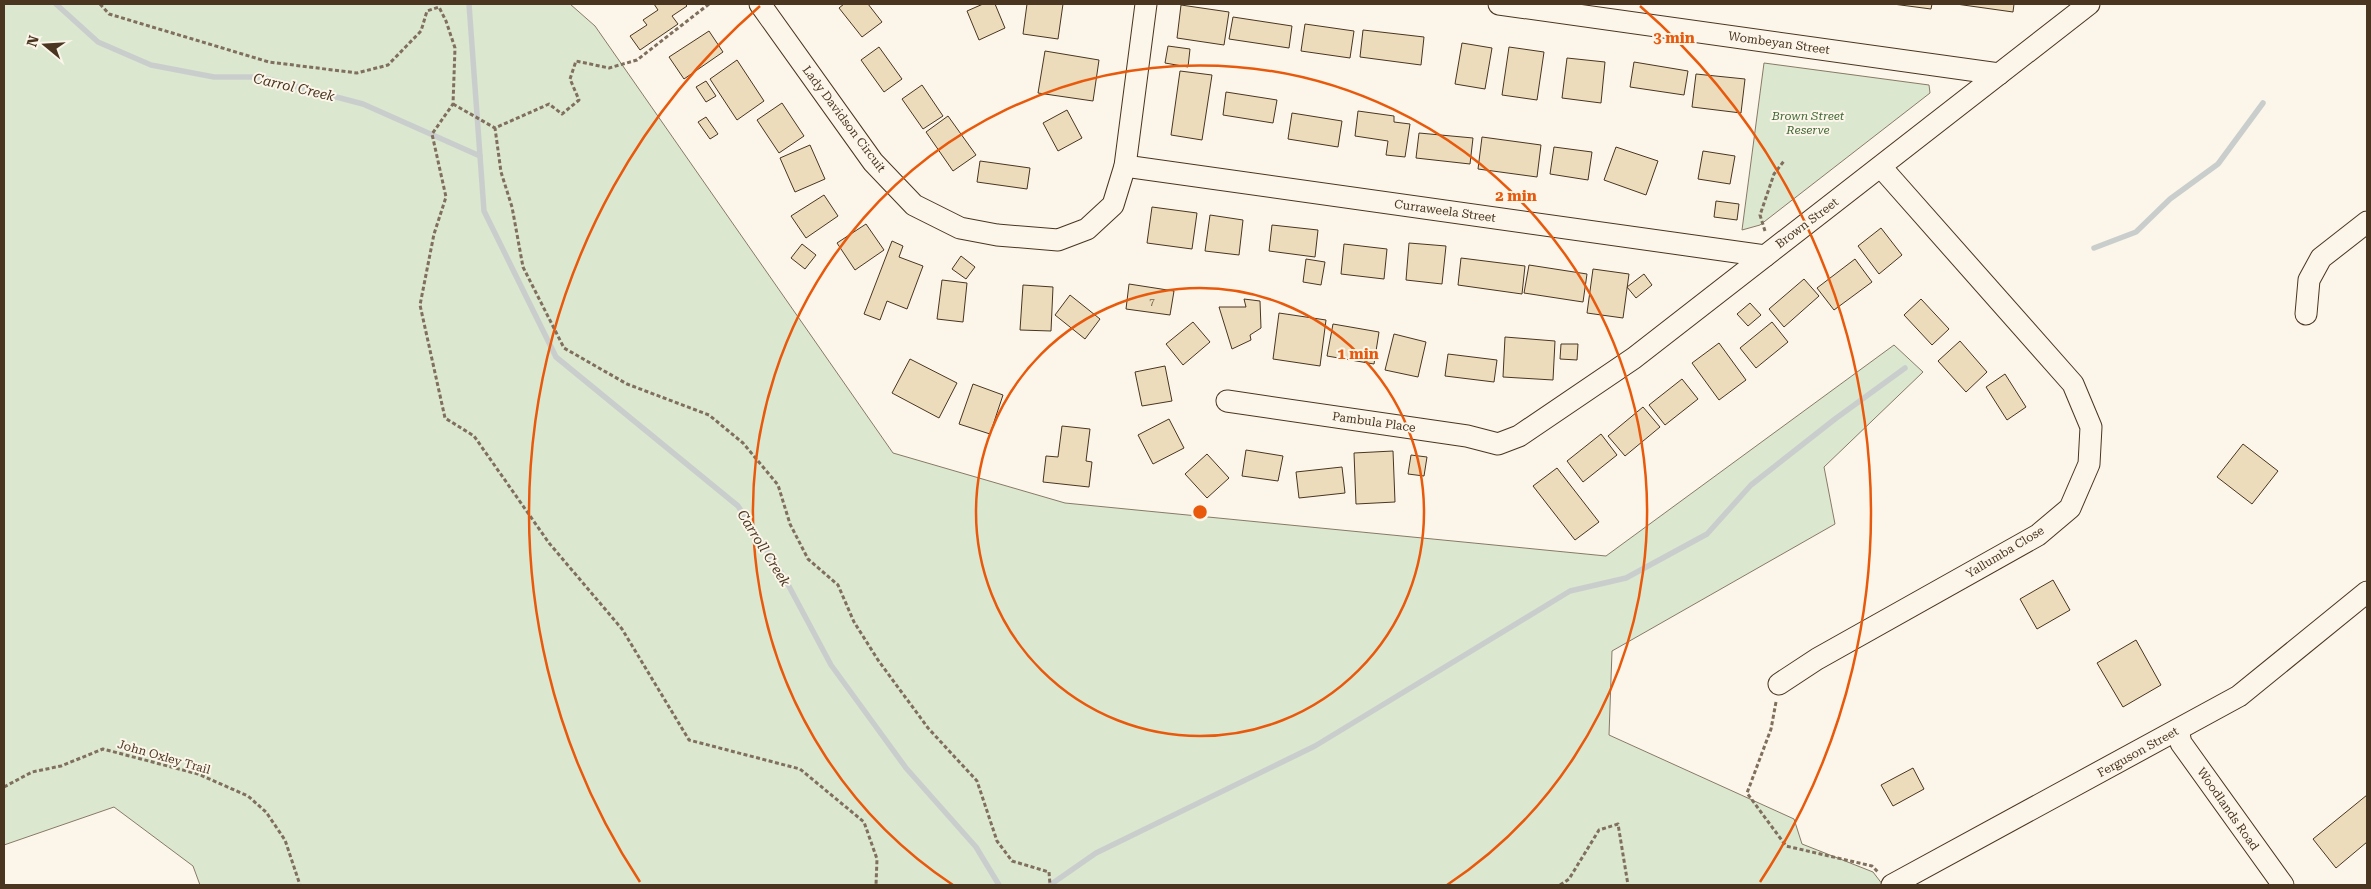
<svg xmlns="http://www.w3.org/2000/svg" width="2371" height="889" viewBox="0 0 2371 889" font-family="'Roboto Serif',serif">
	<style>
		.green { fill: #dce7d0; stroke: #887966 }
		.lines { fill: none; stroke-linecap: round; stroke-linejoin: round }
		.stream { stroke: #c9cecd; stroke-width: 5.5 }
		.building { fill: #ecdcbc; stroke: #4a3520 }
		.minor-casing { stroke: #4a3520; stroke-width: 23 }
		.path { stroke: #7f6f5c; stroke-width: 3; stroke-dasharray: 4 2.5; stroke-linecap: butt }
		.minor { stroke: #fbf6e9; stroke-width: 21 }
		.ring { fill: none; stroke: #e8590c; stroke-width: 2.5 }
		.labels { text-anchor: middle; stroke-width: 4; stroke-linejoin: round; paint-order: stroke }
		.number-label { font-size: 10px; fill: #725f47 }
		.street-label { font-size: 12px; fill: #4a3520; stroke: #fbf6e9 }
		.park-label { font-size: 12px; font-style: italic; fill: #436837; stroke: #fbf6e9 }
		.water-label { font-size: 14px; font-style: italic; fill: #4a3520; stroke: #fbf6e9 }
		.centre { fill: #e8590c; stroke: #fbf6e9; stroke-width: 2.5 }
		.ring-label { font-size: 15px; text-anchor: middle; font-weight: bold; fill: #e8590c; stroke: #fbf6e9; stroke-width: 4; stroke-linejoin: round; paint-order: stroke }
	</style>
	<rect width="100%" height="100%" fill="#fbf6e9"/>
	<g class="green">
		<polygon points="4,4 570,4 595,26 893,453 1065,503 1606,556 1894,345 1923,372 1824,467 1835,524 1612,651 1609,735 1794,819 1802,844 1873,872 1883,885 200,885 193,866 114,807 4,845"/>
		<polygon points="1764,63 1929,85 1930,93 1760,225 1742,230"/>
	</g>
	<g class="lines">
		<g class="stream">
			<polyline points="56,4 98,42 151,65 214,77 260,77 363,104 480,156"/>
			<polyline points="469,4 484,211 556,357 738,506 784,577 831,665 906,768 976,847 999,885"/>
			<polyline points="2094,248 2136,232 2170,199 2218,164 2263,103"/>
			<polyline points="1050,885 1096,853 1315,746 1570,591 1626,578 1707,534 1751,485 1835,419 1905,368"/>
		</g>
	</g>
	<g class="building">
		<polygon points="654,4 685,4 687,6 672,16 678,24 640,50 630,36 647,25 643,20 658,10"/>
		<polygon points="844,4 868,4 882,22 862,37 839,8"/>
		<polygon points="983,4 995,4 1005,28 979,40 967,11"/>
		<polygon points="1027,4 1063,4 1058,39 1023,34"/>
		<polygon points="1893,4 1932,4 1931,9"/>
		<polygon points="1956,4 2014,4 2013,12"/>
		<polygon points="1181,5 1229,12 1224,45 1177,38"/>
		<polygon points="1233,17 1292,26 1289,48 1229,39"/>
		<polygon points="1305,24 1354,31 1350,58 1301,51"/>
		<polygon points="1363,30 1424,37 1421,65 1360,57"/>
		<polygon points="709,31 723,52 684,79 669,57"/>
		<polygon points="1462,43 1492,48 1485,89 1455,84"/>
		<polygon points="1168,46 1190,49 1188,67 1165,63"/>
		<polygon points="879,47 902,79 884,92 861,60"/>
		<polygon points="1509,47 1544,52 1537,100 1502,95"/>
		<polygon points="1045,51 1099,60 1093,101 1038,93"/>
		<polygon points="1567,58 1605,62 1601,103 1562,98"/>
		<polygon points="737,60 764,101 737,120 710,79"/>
		<polygon points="1634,62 1688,71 1684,95 1630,87"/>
		<polygon points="1180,71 1212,75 1202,140 1171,135"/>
		<polygon points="1696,74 1745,79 1741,113 1692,107"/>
		<polygon points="706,81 716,96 706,102 696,87"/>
		<polygon points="922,85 943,116 923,129 902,99"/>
		<polygon points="1226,92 1277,100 1273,123 1223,115"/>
		<polygon points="782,103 804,136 779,153 757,120"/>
		<polygon points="1067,110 1082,138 1058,151 1043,123"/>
		<polygon points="1358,111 1394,116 1394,122 1410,124 1405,157 1386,155 1388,141 1355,136"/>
		<polygon points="1292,113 1342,121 1338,147 1288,139"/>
		<polygon points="948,116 976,155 953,171 926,132"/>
		<polygon points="706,117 718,134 710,139 698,122"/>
		<polygon points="1419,133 1473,138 1470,164 1416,158"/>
		<polygon points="1482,137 1541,145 1537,177 1478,169"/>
		<polygon points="810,145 825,179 795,192 780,158"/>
		<polygon points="1554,147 1592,152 1588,180 1550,174"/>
		<polygon points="1616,147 1658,161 1646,195 1604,180"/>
		<polygon points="1703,151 1735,156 1730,184 1698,179"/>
		<polygon points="980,161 1030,168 1027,189 977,182"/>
		<polygon points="824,195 838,216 806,238 791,216"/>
		<polygon points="1716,201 1739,204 1737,220 1714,217"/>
		<polygon points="1152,207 1197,213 1192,249 1147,243"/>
		<polygon points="1210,215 1243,220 1239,255 1205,251"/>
		<polygon points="866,224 884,250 855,270 837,243"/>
		<polygon points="1272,225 1318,230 1315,257 1269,251"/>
		<polygon points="1881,228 1902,255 1879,274 1858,246"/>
		<polygon points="892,241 903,246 899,257 923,266 907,309 887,301 880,320 864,314"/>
		<polygon points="1409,243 1446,246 1442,284 1406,280"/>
		<polygon points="802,244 816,255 805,269 791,258"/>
		<polygon points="1344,244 1387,249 1384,279 1341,274"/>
		<polygon points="961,256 975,267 966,279 952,269"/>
		<polygon points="1461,258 1525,266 1522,294 1458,285"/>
		<polygon points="1306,259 1325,262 1321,285 1303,282"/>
		<polygon points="1855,259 1872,282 1834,310 1817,288"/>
		<polygon points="1529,265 1587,274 1583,302 1524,293"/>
		<polygon points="1593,269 1629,274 1623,318 1587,313"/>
		<polygon points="1644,274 1652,285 1636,298 1627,287"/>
		<polygon points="1804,279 1819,296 1784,327 1769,309"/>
		<polygon points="942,280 967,283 963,322 937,319"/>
		<polygon points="1129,284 1174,291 1170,315 1126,309"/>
		<polygon points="1023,285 1053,287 1051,331 1020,330"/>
		<polygon points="1070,295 1100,319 1085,339 1055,315"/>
		<polygon points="1244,299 1260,301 1261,328 1250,335 1251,340 1232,349 1219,307 1246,307"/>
		<polygon points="1921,299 1949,329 1932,345 1904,315"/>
		<polygon points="1750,303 1761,315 1748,326 1737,314"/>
		<polygon points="1279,313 1326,320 1320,366 1273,359"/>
		<polygon points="1193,322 1210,342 1183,365 1166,344"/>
		<polygon points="1772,322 1788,342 1756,368 1740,348"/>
		<polygon points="1333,324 1379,332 1374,364 1327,356"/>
		<polygon points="1394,334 1426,342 1418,377 1385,370"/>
		<polygon points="1505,337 1555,341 1553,380 1503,377"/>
		<polygon points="1960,341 1987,372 1966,392 1938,361"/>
		<polygon points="1719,343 1746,380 1719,400 1692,363"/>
		<polygon points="1561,344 1578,344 1577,360 1560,359"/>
		<polygon points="1448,354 1497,360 1494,382 1445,376"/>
		<polygon points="910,359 957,383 939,418 892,393"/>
		<polygon points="1165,366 1172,401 1142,406 1135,372"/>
		<polygon points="2005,374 2026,407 2007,420 1986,387"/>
		<polygon points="1682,379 1698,399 1665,425 1649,405"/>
		<polygon points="973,384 1003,395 990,434 959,424"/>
		<polygon points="1643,407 1660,427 1625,456 1608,436"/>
		<polygon points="1169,419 1184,448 1153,464 1138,435"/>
		<polygon points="1062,426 1090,429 1086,461 1092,462 1089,487 1043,482 1046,456 1058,457"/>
		<polygon points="1601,434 1617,455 1583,482 1567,461"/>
		<polygon points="2243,444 2278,471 2252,504 2217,477"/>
		<polygon points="1246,450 1283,456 1278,481 1242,476"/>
		<polygon points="1393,451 1395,502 1356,504 1354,453"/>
		<polygon points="1207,454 1229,478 1207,498 1185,474"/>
		<polygon points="1411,455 1427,457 1424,476 1408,474"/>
		<polygon points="1342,467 1345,493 1299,498 1296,472"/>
		<polygon points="1557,468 1599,522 1575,540 1533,486"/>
		<polygon points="2053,580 2070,610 2037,629 2020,599"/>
		<polygon points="2136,640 2161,685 2123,707 2097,663"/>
		<polygon points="1913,768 1924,789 1893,806 1881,785"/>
		<polygon points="2367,795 2367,842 2336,868 2313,839"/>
	</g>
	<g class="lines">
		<g class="minor-casing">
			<g id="minor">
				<polyline points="760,4 873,162 914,205 960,228 997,235 1058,240 1087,229 1113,205 1125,166 1146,4"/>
				<polyline points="1499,4 1999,74"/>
				<polyline points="1125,166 1765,256"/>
				<polyline points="2306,314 2309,280 2321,258 2367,222"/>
				<polyline points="1227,401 1467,436 1498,444 1519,436 1634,358 2089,4"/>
				<polyline points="1779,684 1817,659 2038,535 2070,508 2089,464 2091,427 2073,384 1881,167"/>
				<polyline points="2178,730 2181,743 2283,885"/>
				<polyline points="1892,885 2239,696 2367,592"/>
			</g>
		</g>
		<g class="path">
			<polyline points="100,4 109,14 269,62 357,73 388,65 421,31 427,11 439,7 446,21 455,48 453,104 432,134 446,197 434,234 420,305 445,418 474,436 549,543 622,629 689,740 800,769 864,822 877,859 876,885"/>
			<polyline points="709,4 637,60 609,68 576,61 570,79 579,100 562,114 549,104 495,128 501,172 512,207 523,267 564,348 627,384 709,415 743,443 778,485 790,524 808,559 838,585 854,622 878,660 928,728 977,781 997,841 1012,861 1049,872 1050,885"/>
			<polyline points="453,104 495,128"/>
			<polyline points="1765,231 1760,215 1774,174 1784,161"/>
			<polyline points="1776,702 1771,729 1747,793 1786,846 1872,866 1878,872"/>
			<polyline points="4,787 32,772 61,766 103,749 198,774 248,796 266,812 285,840 300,885"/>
			<polyline points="1560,885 1569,879 1599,830 1618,824 1628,885"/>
		</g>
		<use href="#minor" class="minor"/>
	</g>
	<g class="ring">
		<circle cx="1200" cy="512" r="224"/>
		<path d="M953 885A447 447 0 1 1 1447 885"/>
		<path d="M640 882A671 671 0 0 1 760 6M1640 6A671 671 0 0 1 1760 882"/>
	</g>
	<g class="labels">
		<g class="number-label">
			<text x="1152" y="305">7</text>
		</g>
		<g class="street-label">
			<text transform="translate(1779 43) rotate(8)" y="4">Wombeyan Street</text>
			<text transform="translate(844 119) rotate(53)" y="4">Lady Davidson Circuit</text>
			<text transform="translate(1445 211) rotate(8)" y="4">Curraweela Street</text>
			<text transform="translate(1807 223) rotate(-37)" y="4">Brown Street</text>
			<text transform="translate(1374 422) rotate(8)" y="4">Pambula Place</text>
			<text transform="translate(2005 552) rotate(-31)" y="4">Yallumba Close</text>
			<text transform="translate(2138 752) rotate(-29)" y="4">Ferguson Street</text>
			<text transform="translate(164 757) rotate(16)" y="4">John Oxley Trail</text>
			<text transform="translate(2228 809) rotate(55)" y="4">Woodlands Road</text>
		</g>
		<g class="park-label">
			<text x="1808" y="120">Brown Street<tspan x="1808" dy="14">Reserve</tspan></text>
		</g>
		<g class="water-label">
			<text transform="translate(294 87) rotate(13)" y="5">Carrol Creek</text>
			<text transform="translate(764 548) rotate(58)" y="5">Carroll Creek</text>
		</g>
	</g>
	<circle cx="1200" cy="512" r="8" class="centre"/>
	<g class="ring-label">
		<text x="1674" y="43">3 min</text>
		<text x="1516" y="201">2 min</text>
		<text x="1358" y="359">1 min</text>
	</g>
	<rect width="2371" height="889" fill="none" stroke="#4a3520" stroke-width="10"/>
	<g transform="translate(45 45) rotate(288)" stroke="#fbf6e9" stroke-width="4" paint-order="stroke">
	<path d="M0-4L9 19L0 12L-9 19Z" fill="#4a3520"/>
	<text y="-8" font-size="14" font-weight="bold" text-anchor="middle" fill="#4a3520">N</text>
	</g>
</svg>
